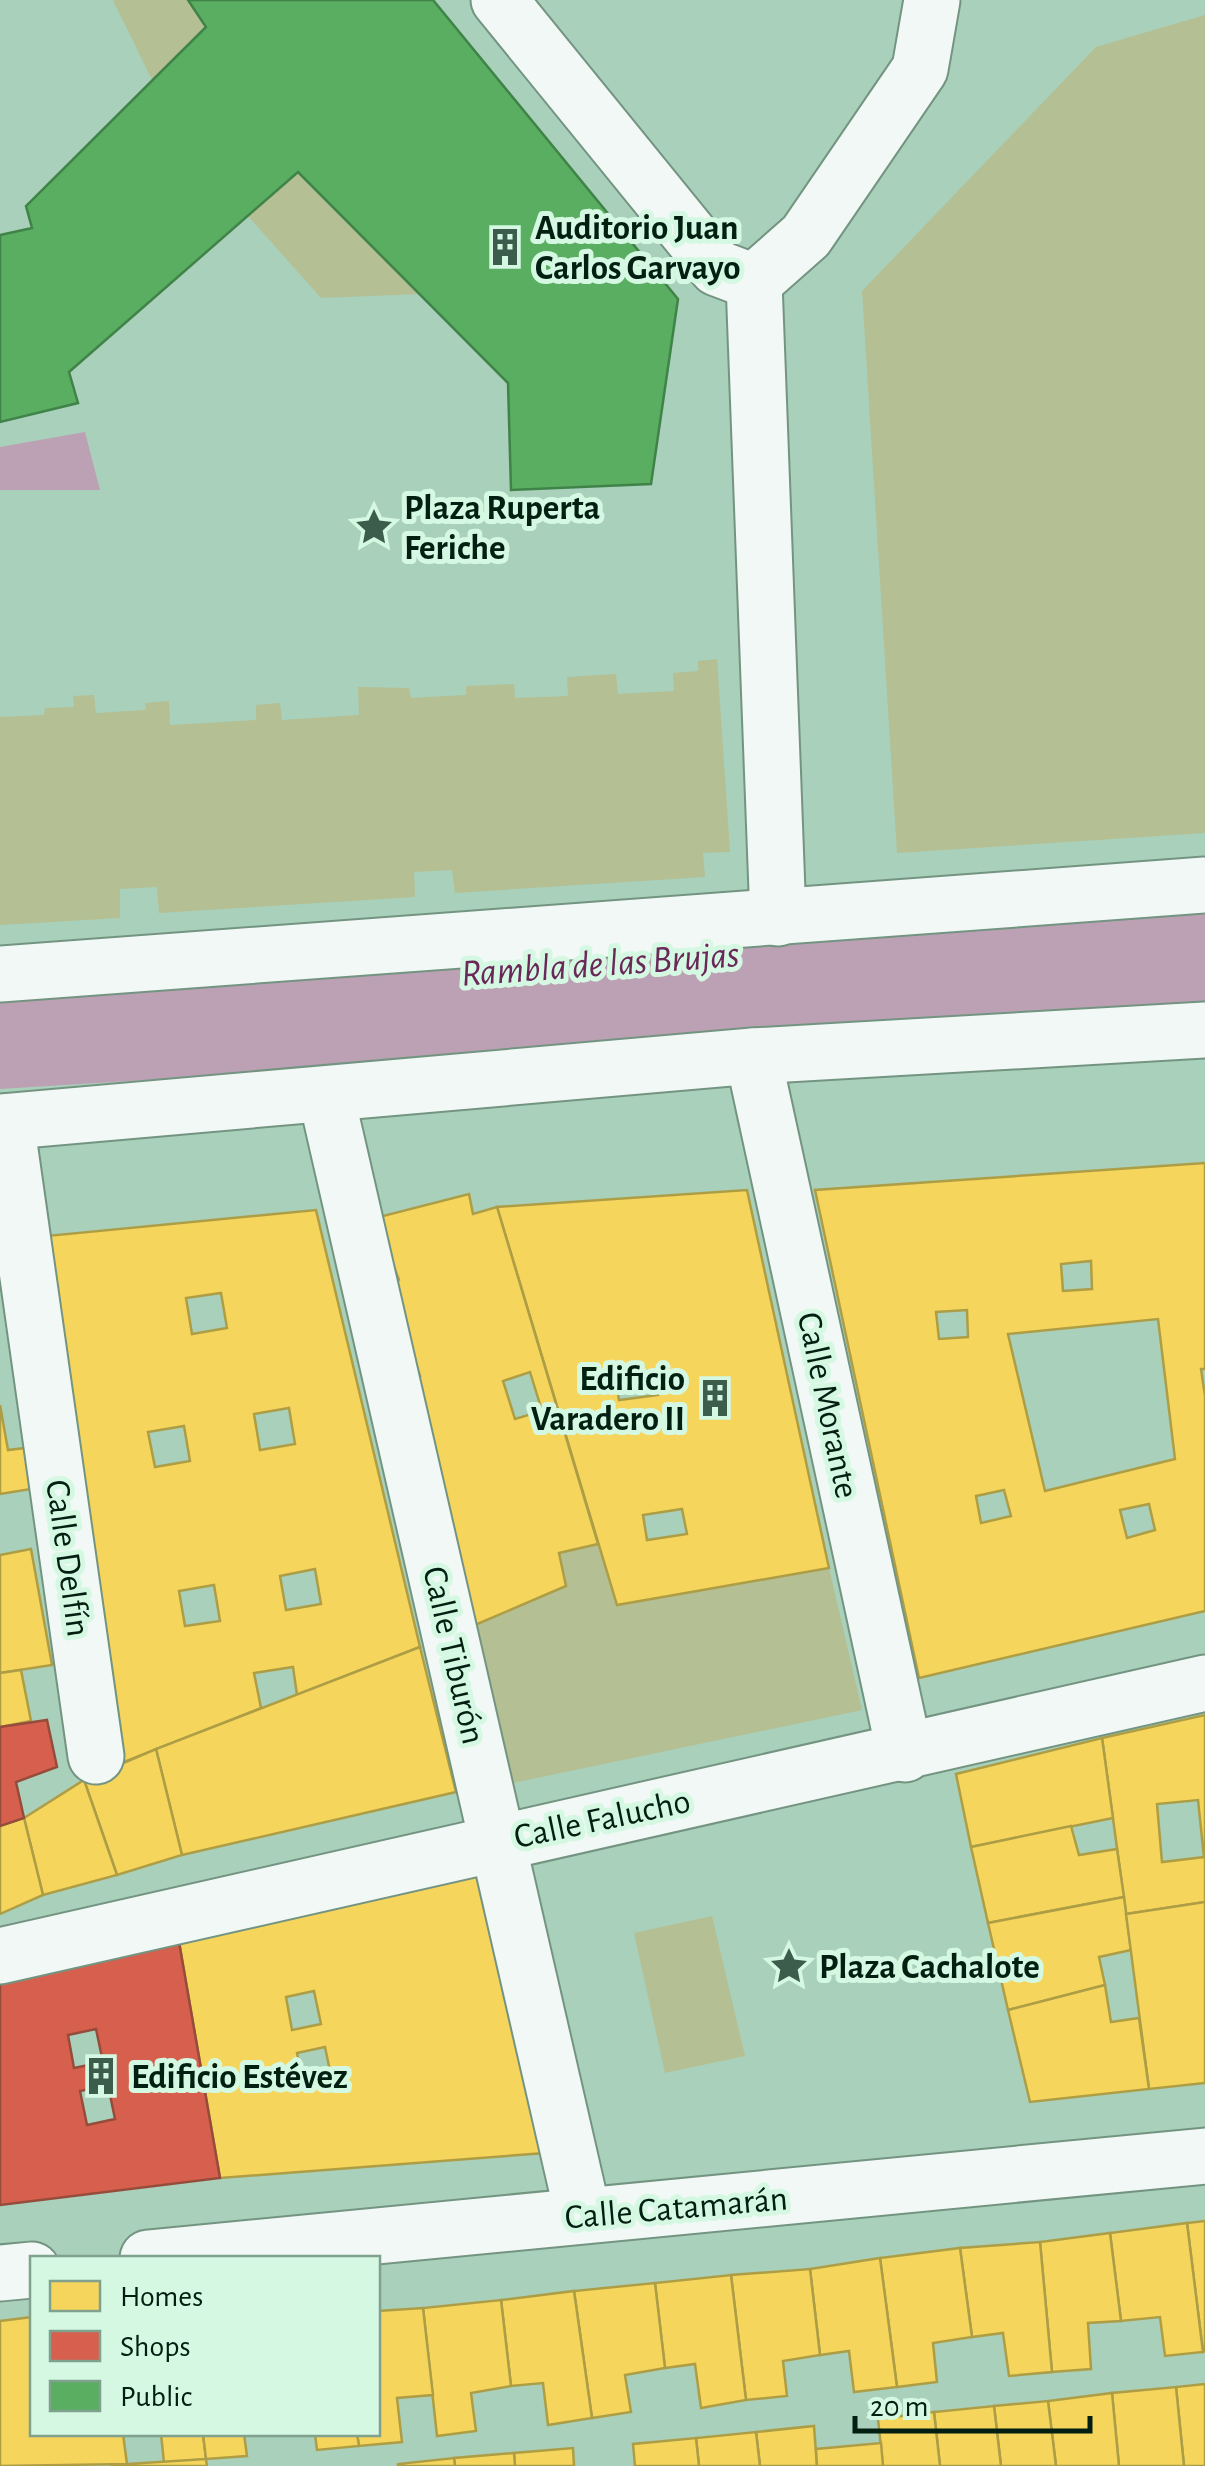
<svg xmlns="http://www.w3.org/2000/svg" width="1205" height="2466" viewBox="0 0 1205 2466" font-family="'Alegreya Sans',sans-serif">
	<style>
		.green { fill: #b4bf93 }
		.water { fill: #bca1b5 }
		.homes { fill: #f6d55c; stroke: #ad9e46; stroke-width: 2.5; fill-rule: evenodd }
		.shops { fill: #d6604d; stroke: #964c3b; stroke-width: 2.5; fill-rule: evenodd }
		.public { fill: #5aae61; stroke: #408349; stroke-width: 2.5 }
		.lines { fill: none; stroke-linecap: round; stroke-linejoin: round }
		.minor-casing { stroke: #749482; stroke-width: 59 }
		.minor { stroke: #f2f8f5; stroke-width: 55 }
		.labels { text-anchor: middle; stroke-width: 10; stroke-linejoin: round; paint-order: stroke }
		.poi-label { font-size: 35px; font-weight: bold; fill: #021f11; stroke: #d5f8e3; text-anchor: start }
		.street-label { font-size: 35px; fill: #021f11; stroke: #d5f8e3 }
		.water-label { font-size: 38px; font-style: italic; fill: #6a2859; stroke: #d5f8e3 }
	</style>
	<rect width="100%" height="100%" fill="#a9d0ba"/>
	<g class="green">
		<polygon points="113,0 188,0 206,27 152,80"/>
		<polygon points="1205,15 1205,833 897,853 862,291 1096,47"/>
		<polygon points="298,172 421,294 321,298 248,216"/>
		<polygon points="717,659 730,852 703,853 705,877 455,893 452,870 414,872 415,897 159,913 157,887 120,889 120,918 0,925 0,717 44,715 45,708 74,707 73,696 94,695 96,713 146,710 145,703 169,701 170,725 256,720 256,705 280,703 282,720 359,715 358,687 409,688 411,698 466,695 466,686 514,684 515,698 568,696 567,677 616,674 618,694 674,691 673,673 698,671 698,661"/>
		<polygon points="598,1544 617,1605 829,1568 862,1710 508,1784 475,1625 566,1586 559,1553"/>
		<polygon points="712,1916 745,2056 665,2073 634,1933"/>
	</g>
	<g class="water">
		<polygon points="85,432 100,490 0,490 0,447"/>
		<polygon points="1205,911 1205,1005 524,1057 0,1089 0,997"/>
	</g>
	<g class="homes">
		<path d="M1205,1163V1369H1201L1205,1396V1611L919,1678L815,1190ZM1091,1261L1092,1289L1063,1291L1061,1264ZM967,1310L968,1337L939,1339L936,1312ZM1158,1319L1175,1459L1045,1491L1008,1334ZM1004,1490L1011,1516L981,1523L976,1496ZM1149,1504L1155,1530L1127,1538L1120,1510Z"/>
		<path d="M747,1190L829,1568L617,1605L497,1207ZM654,1370L658,1395L619,1400L615,1375ZM682,1509L687,1534L647,1540L643,1515Z"/>
		<path d="M469,1194L473,1214L497,1207L598,1544L559,1553L566,1586L475,1625L408,1380L420,1376L389,1289L399,1280L375,1218ZM530,1372L542,1411L515,1419L503,1381Z"/>
		<path d="M316,1210L420,1647L297,1695L293,1667L254,1673L261,1708L119,1764L36,1237ZM221,1293L227,1328L192,1334L186,1298ZM289,1408L295,1444L260,1450L254,1414ZM184,1426L190,1461L155,1467L148,1432ZM315,1569L321,1604L286,1610L280,1576ZM214,1585L220,1621L185,1626L179,1591Z"/>
		<polygon points="0,1405 8,1450 25,1448 31,1489 0,1494"/>
		<polygon points="31,1549 52,1665 0,1673 0,1555"/>
		<polygon points="420,1647 456,1792 182,1855 156,1749"/>
		<polygon points="21,1670 31,1721 0,1727 0,1673"/>
		<path d="M1205,1715V1902L1126,1914L1102,1738ZM1198,1800L1204,1857L1162,1862L1157,1804Z"/>
		<polygon points="1102,1738 1113,1818 971,1847 956,1774"/>
		<polygon points="156,1749 182,1855 117,1875 84,1780"/>
		<polygon points="84,1780 117,1875 43,1895 24,1818"/>
		<polygon points="24,1818 43,1895 0,1914 0,1826"/>
		<polygon points="1071,1826 1079,1855 1117,1849 1124,1897 988,1923 971,1847"/>
		<path d="M481,1862L545,2153L220,2178L178,1936ZM314,1991L321,2024L292,2030L286,1997ZM325,2047L332,2081L304,2087L297,2053Z"/>
		<polygon points="1124,1897 1131,1950 1099,1957 1105,1985 1008,2010 988,1923"/>
		<polygon points="1205,1902 1205,2083 1149,2089 1126,1914"/>
		<polygon points="1105,1985 1111,2022 1139,2018 1149,2089 1030,2102 1008,2010"/>
		<polygon points="1205,2221 1205,2351 1203,2352 1187,2223"/>
		<polygon points="1187,2223 1203,2352 1165,2356 1160,2317 1121,2321 1110,2233"/>
		<polygon points="1110,2233 1121,2321 1088,2323 1091,2369 1052,2372 1040,2242"/>
		<polygon points="1040,2242 1052,2372 1009,2376 1003,2333 972,2337 960,2248"/>
		<polygon points="960,2248 972,2337 933,2343 937,2382 897,2387 880,2258"/>
		<polygon points="880,2258 897,2387 854,2392 849,2351 820,2355 810,2269"/>
		<polygon points="810,2269 820,2355 783,2361 787,2396 746,2400 731,2275"/>
		<polygon points="731,2275 746,2400 701,2408 695,2364 665,2368 655,2283"/>
		<polygon points="655,2283 665,2368 625,2375 631,2412 592,2418 574,2291"/>
		<polygon points="574,2291 592,2418 548,2425 543,2383 511,2386 501,2300"/>
		<polygon points="501,2300 511,2386 471,2393 476,2431 437,2436 423,2308"/>
		<polygon points="423,2308 433,2395 397,2398 402,2442 359,2446 357,2434 378,2434 378,2311"/>
		<polygon points="32,2317 32,2434 123,2434 127,2464 0,2466 0,2321"/>
		<polygon points="1205,2384 1205,2466 1184,2466 1176,2387"/>
		<polygon points="1176,2387 1184,2466 1119,2466 1112,2393"/>
		<polygon points="1112,2393 1119,2466 1056,2466 1048,2401"/>
		<polygon points="1048,2401 1056,2466 1001,2466 994,2406"/>
		<polygon points="994,2406 1001,2466 940,2466 934,2412"/>
		<polygon points="934,2412 940,2466 883,2466 878,2419"/>
		<polygon points="814,2426 817,2466 760,2466 756,2432"/>
		<polygon points="756,2432 760,2466 699,2466 696,2438"/>
		<polygon points="161,2434 203,2434 206,2459 164,2463"/>
		<polygon points="203,2434 244,2434 247,2456 206,2459"/>
		<polygon points="315,2434 357,2434 359,2446 317,2450"/>
		<polygon points="696,2438 699,2466 635,2466 633,2444"/>
		<polygon points="881,2443 883,2466 817,2466 816,2449"/>
		<polygon points="573,2448 574,2466 515,2466 514,2453"/>
		<polygon points="514,2453 515,2466 455,2466 454,2458"/>
		<polygon points="454,2458 455,2466 398,2466 398,2464"/>
		<polygon points="206,2459 207,2466 110,2466 127,2464"/>
	</g>
	<g class="shops">
		<polygon points="47,1720 57,1767 16,1782 24,1818 0,1826 0,1727"/>
		<path d="M178,1936L220,2178L0,2205V1983ZM96,2029L103,2062L74,2068L68,2035ZM108,2085L115,2119L87,2125L80,2091Z"/>
	</g>
	<polygon class="public" points="188,0 433,0 678,299 651,484 511,490 508,383 298,172 69,372 78,403 0,422 0,235 32,228 26,206 206,27"/>
	<g class="lines">
		<g class="minor-casing">
			<g id="minor">
				<polyline points="499,0 717,268 754,282"/>
				<polyline points="754,282 778,918"/>
				<polyline points="754,282 806,236 920,69 932,0"/>
				<polyline points="0,974 1205,885"/>
				<polyline points="753,1056 905,1754"/>
				<polyline points="326,1095 583,2215"/>
				<polyline points="0,1122 753,1056 1205,1030"/>
				<polyline points="6,1122 96,1756"/>
				<polyline points="0,1956 1205,1683"/>
				<polyline points="148,2258 1205,2156"/>
				<polyline points="0,2273 32,2270"/>
			</g>
		</g>
		<use href="#minor" class="minor"/>
	</g>
	<defs>
		<g id="building-bare" transform="scale(3)"><path d="M-4-6H4V6H1V3H-1V6H-4ZM-2.5-4.3h1.7v1.8h-1.7ZM.8-4.3h1.7v1.8H.8ZM-2.5-1h1.7V.8h-1.7ZM.8-1h1.7V.8H.8Z" fill="#3c5d4c" stroke="#d5f8e3" stroke-width="2.5" paint-order="stroke"/></g>
		<g id="sight-bare" transform="scale(3)"><path d="M0-6L1.8-2.2L6-1.7L2.9 1.2L3.7 5.4L0 3.3L-3.7 5.4L-2.9 1.2L-6-1.7L-1.8-2.2Z" fill="#3c5d4c" stroke="#d5f8e3" stroke-width="2.5" paint-order="stroke"/></g>
	</defs>
	<g fill-rule="evenodd">
		<use href="#building-bare" x="505" y="247"/>
		<use href="#sight-bare" x="374" y="527"/>
		<use href="#building-bare" x="715" y="1398"/>
		<use href="#sight-bare" x="789" y="1966"/>
		<use href="#building-bare" x="101" y="2076"/>
	</g>
	<g class="labels">
		<g class="poi-label">
			<text x="535" y="239">Auditorio Juan<tspan x="535" dy="40">Carlos Garvayo</tspan></text>
			<text x="404" y="519">Plaza Ruperta<tspan x="404" dy="40">Feriche</tspan></text>
			<text x="685" y="1390" text-anchor="end">Edificio<tspan x="685" dy="40">Varadero II</tspan></text>
			<text x="819" y="1978">Plaza Cachalote</text>
			<text x="131" y="2088">Edificio Estévez</text>
		</g>
		<g class="street-label">
			<text transform="translate(829 1405) rotate(78)" y="12">Calle Morante</text>
			<text transform="translate(69 1558) rotate(82)" y="12">Calle Delfín</text>
			<text transform="translate(455 1655) rotate(77)" y="12">Calle Tiburón</text>
			<text transform="translate(602 1818) rotate(-12)" y="12">Calle Falucho</text>
			<text transform="translate(676 2207) rotate(-5)" y="12">Calle Catamarán</text>
		</g>
		<g class="water-label">
			<text transform="translate(600 963) rotate(-4)" y="13">Rambla de las Brujas</text>
		</g>
	</g>
	<rect x="30" y="2256" width="350" height="180" fill="#d5f8e3" stroke="#81a18f" stroke-width="2.5"/>
	<rect x="50" y="2281" width="50" height="30" fill="#f6d55c" stroke="#81a18f" stroke-width="2.5"/>
	<text x="120" y="2306" font-size="30" fill="#021f11">Homes</text>
	<rect x="50" y="2331" width="50" height="30" fill="#d6604d" stroke="#81a18f" stroke-width="2.5"/>
	<text x="120" y="2356" font-size="30" fill="#021f11">Shops</text>
	<rect x="50" y="2381" width="50" height="30" fill="#5aae61" stroke="#81a18f" stroke-width="2.5"/>
	<text x="120" y="2406" font-size="30" fill="#021f11">Public</text>
	<path d="M855 2416v15h235v-15" fill="none" stroke="#021f11" stroke-width="5"/>
	<text x="870" y="2416" font-size="30" fill="#021f11" stroke="#d5f8e3" stroke-width="8" paint-order="stroke">20 m</text>
</svg>
